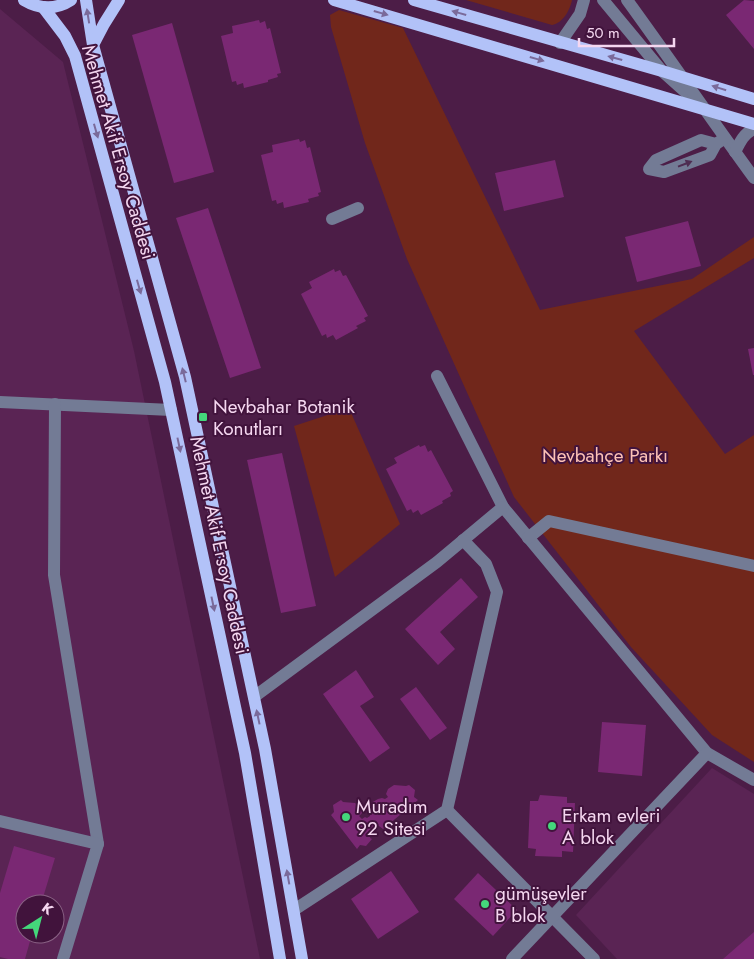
<svg xmlns="http://www.w3.org/2000/svg" width="754" height="959" viewBox="0 0 754 959" font-family="Jost,sans-serif">
	<style>
		.built { fill: #5a2454; fill-rule: evenodd }
		.green { fill: #71271b }
		.building { fill: #7a2873 }
		.lines { fill: none; stroke-linecap: round; stroke-linejoin: round }
		.minor { stroke: #737b95; stroke-width: 12 }
		.major { stroke: #b2c2f8; stroke-width: 12 }
		.oneway { fill: #7a6a9a }
		.oneway2 { fill: #4e2d52 }
		.poi-dot { fill: #44d77b; stroke: #41133c; stroke-width: 2 }
		.labels { text-anchor: middle; stroke-width: 4; stroke-linejoin: round; paint-order: stroke }
		.street-label { font-size: 19px; fill: #f5d7f0; stroke: #41133c }
		.poi-label { font-size: 19px; fill: #f5d7f0; stroke: #41133c; text-anchor: start }
		.park-label { font-size: 19px; fill: #fdc2b6; stroke: #41133c }
	</style>
	<rect width="100%" height="100%" fill="#4c1d47"/>
	<g class="built">
		<path d="M0,9L63,62L134,351L260,959H0ZM25,904H55V934H25Z"/>
		<polygon points="712,768 754,794 754,959 617,959 576,915"/>
	</g>
	<g class="green">
		<path d="M466,0H572C570,10 563,23 552,25Z"/>
		<polygon points="339,10 403,28 540,310 692,279 754,237 754,258 634,331 725,454 754,435 754,762 712,735 631,647 514,497 407,259 365,143 331,27 330,15"/>
		<polygon points="349,408 400,524 335,577 294,426"/>
	</g>
	<g class="building">
		<polygon points="744,0 754,1 754,49 726,15"/>
		<polygon points="259,20 260,23 265,21 267,29 270,28 281,73 277,74 278,77 268,80 268,82 244,88 243,83 237,85 236,81 232,82 221,36 233,33 232,26"/>
		<polygon points="172,23 214,172 174,183 132,35"/>
		<polygon points="299,139 300,142 305,140 307,148 310,147 321,192 318,193 319,196 308,199 309,202 284,208 283,202 277,204 276,200 272,201 261,155 273,152 272,145"/>
		<polygon points="555,160 564,197 504,211 495,173"/>
		<polygon points="208,208 261,368 230,378 176,218"/>
		<polygon points="688,221 701,266 637,282 625,237"/>
		<polygon points="334,269 335,272 340,270 343,276 346,275 368,316 364,318 366,321 356,326 358,328 336,340 333,335 327,338 326,334 322,336 301,294 312,288 309,282"/>
		<polygon points="754,348 754,375 753,375 748,349"/>
		<polygon points="419,445 420,447 425,445 428,452 431,450 453,491 450,493 451,496 442,501 443,503 421,515 418,510 413,513 411,509 407,511 386,469 397,463 394,458"/>
		<polygon points="282,453 316,606 281,613 247,460"/>
		<polygon points="461,578 478,597 440,632 455,649 438,665 405,629"/>
		<polygon points="356,670 374,697 360,706 390,748 370,762 323,694"/>
		<polygon points="416,687 447,728 430,740 400,699"/>
		<polygon points="602,722 646,725 642,776 598,772"/>
		<polygon points="394,785 406,786 409,785 415,790 414,797 418,800 383,829 379,826 373,826 370,838 372,839 366,846 360,845 357,849 331,815 334,812 333,805 341,800 343,802 355,803 362,809 362,813 359,816 362,819 365,817 367,818 370,816 371,803 378,799 382,798 385,799 388,797 386,794 388,789"/>
		<polygon points="540,795 567,797 567,803 575,803 573,852 562,851 562,857 535,856 536,849 528,848 530,801 538,801"/>
		<polygon points="14,846 55,858 41,904 25,904 25,934 32,934 25,959 8,959 0,957 0,893"/>
		<polygon points="391,871 419,912 378,939 351,899"/>
		<polygon points="478,873 517,910 493,936 454,899"/>
		<polygon points="754,932 754,959 723,959"/>
	</g>
	<g class="lines">
		<g class="minor">
			<polyline points="603,0 662,71 690,96"/>
			<path d="M627,0C670,59 711,119 754,178"/>
			<polyline points="560,43 580,14 584,0"/>
			<polyline points="716,144 701,140 656,160 649,169 664,172 710,155 716,144 725,138"/>
			<path d="M735,152C740,142 744,133 754,129"/>
			<polyline points="332,219 358,208"/>
			<polyline points="437,376 503,507 707,753 754,780"/>
			<polyline points="0,402 171,410"/>
			<polyline points="55,404 54,575 98,844"/>
			<polyline points="528,538 549,521 754,566"/>
			<polyline points="254,697 437,562 503,507"/>
			<polyline points="447,810 594,959"/>
			<polyline points="0,821 98,844 63,959"/>
			<polyline points="294,910 447,810 497,592 486,564 463,540"/>
			<polyline points="512,959 707,753"/>
		</g>
		<g class="major">
			<path d="M24,0C39,9 56,10 71,0"/>
			<polyline points="86,0 93,45 185,377 265,749 302,959"/>
			<polyline points="334,0 754,124"/>
			<polyline points="414,0 662,71 754,99"/>
			<polyline points="43,7 65,36 75,56 165,382 245,753 280,959"/>
			<polyline points="93,45 104,24 119,0"/>
		</g>
	</g>
	<defs><path id="oneway-solid" d="M-6-.8H1V-3.2L6.5 0L1 3.2V.8H-6Z" transform="scale(1.25)"/></defs>
	<g class="oneway">
		<use href="#oneway-solid" transform="translate(381 13) rotate(16)"/>
		<use href="#oneway-solid" transform="translate(459 13) rotate(-164)"/>
		<use href="#oneway-solid" transform="translate(88 16) rotate(-99)"/>
		<use href="#oneway-solid" transform="translate(615 58) rotate(-165)"/>
		<use href="#oneway-solid" transform="translate(537 59) rotate(16)"/>
		<use href="#oneway-solid" transform="translate(719 88) rotate(-163)"/>
		<use href="#oneway-solid" transform="translate(96 131) rotate(74)"/>
		<use href="#oneway-solid" transform="translate(139 287) rotate(74)"/>
		<use href="#oneway-solid" transform="translate(184 375) rotate(-104)"/>
		<use href="#oneway-solid" transform="translate(179 445) rotate(78)"/>
		<use href="#oneway-solid" transform="translate(213 604) rotate(78)"/>
		<use href="#oneway-solid" transform="translate(258 717) rotate(-102)"/>
		<use href="#oneway-solid" transform="translate(288 877) rotate(-100)"/>
	</g>
	<use class="oneway2" href="#oneway-solid" transform="translate(685 164) rotate(-21)"/>
	<g class="poi-dot">
		<rect x="198" y="412" width="10" height="10" rx="2.5"/>
		<circle cx="346" cy="817" r="5"/>
		<circle cx="552" cy="826" r="5"/>
		<circle cx="485" cy="904" r="5"/>
	</g>
	<g class="labels">
		<g class="street-label">
			<text transform="translate(119 152) rotate(74)" y="7">Mehmet Akif Ersoy Caddesi</text>
			<text transform="translate(220 545) rotate(78)" y="7">Mehmet Akif Ersoy Caddesi</text>
		</g>
		<g class="poi-label">
			<text x="213" y="413">Nevbahar Botanik<tspan x="213" dy="22">Konutları</tspan></text>
			<text x="356" y="813">Muradım<tspan x="356" dy="22">92 Sitesi</tspan></text>
			<text x="562" y="822">Erkam evleri<tspan x="562" dy="22">A blok</tspan></text>
			<text x="495" y="900">gümüşevler<tspan x="495" dy="22">B blok</tspan></text>
		</g>
		<g class="park-label">
			<text x="605" y="462">Nevbahçe Parkı</text>
		</g>
	</g>
	<g transform="translate(40 919) rotate(36)"><circle r="24" fill="#41133c" stroke="#896184"/>
	<path d="M0-4L9 19L0 12L-9 19Z" fill="#44d77b"/>
	<text y="-8" font-size="14" font-weight="bold" text-anchor="middle" fill="#f5d7f0">K</text>
	</g>
	<path d="M579 38v8h95v-8" fill="none" stroke="#f5d7f0" stroke-width="2.5"/>
	<text x="586" y="38" font-size="15" fill="#f5d7f0" stroke="#41133c" stroke-width="4" paint-order="stroke">50 m</text>
</svg>
